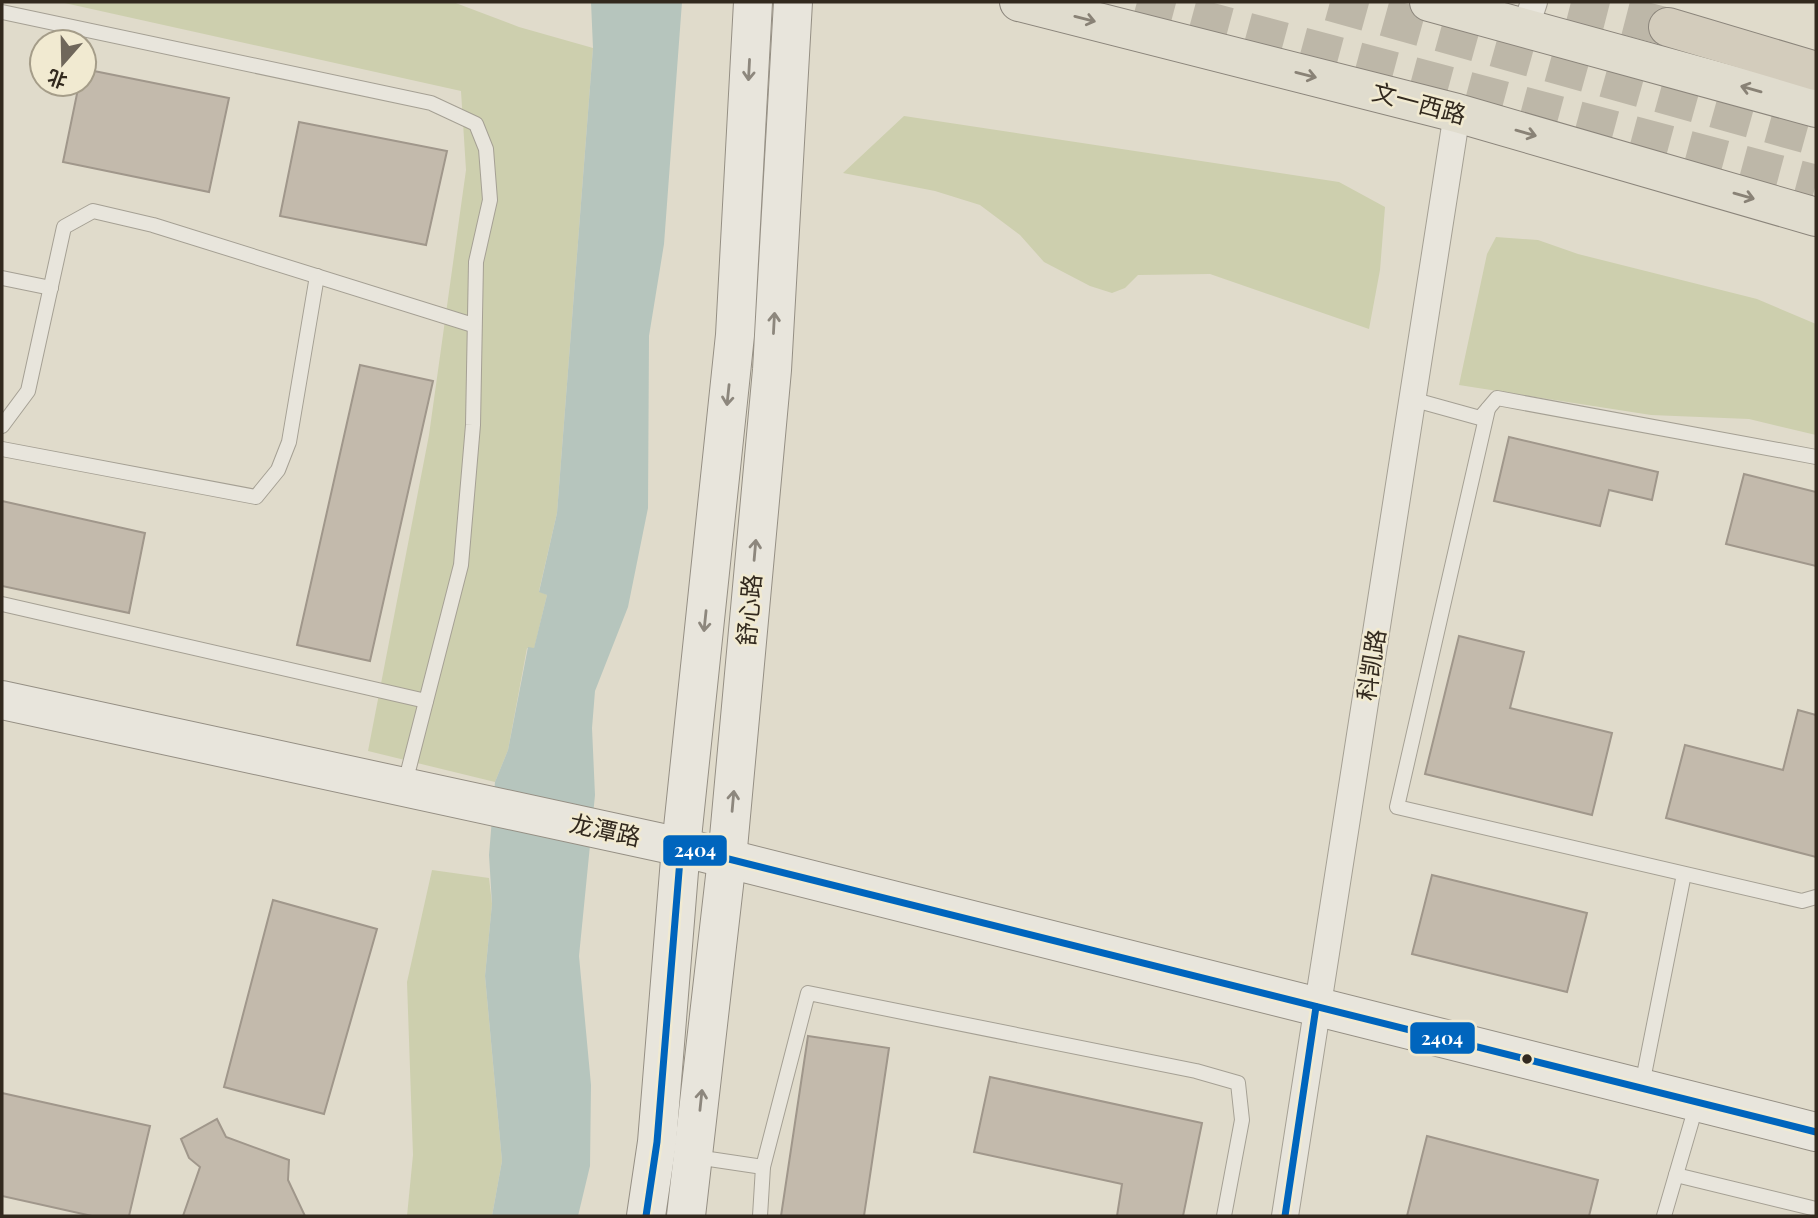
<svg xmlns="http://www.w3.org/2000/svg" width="1818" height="1218" viewBox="0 0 1818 1218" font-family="'Playfair Display','Noto Sans SC',serif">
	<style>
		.green { fill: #cdcfae }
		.water { fill: #b6c5bd }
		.building { fill: #c3baac; stroke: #a0978b; stroke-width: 2 }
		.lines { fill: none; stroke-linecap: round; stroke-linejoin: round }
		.highway-tunnel { stroke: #bdb7a8; stroke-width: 38; stroke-dasharray: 38 19; stroke-linecap: butt }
		.lane-casing { stroke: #a5a094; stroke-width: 16 }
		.street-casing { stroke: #a5a094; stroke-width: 28 }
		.secondary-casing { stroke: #958f84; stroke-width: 40 }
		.primary-casing { stroke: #8b857b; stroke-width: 40 }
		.highway-casing { stroke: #8b857b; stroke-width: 40 }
		.lane { stroke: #e8e5dc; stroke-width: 14 }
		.street { stroke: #e8e5dc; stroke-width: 26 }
		.secondary { stroke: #e8e5dc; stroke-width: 38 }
		.primary { stroke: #e0dcce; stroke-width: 38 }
		.highway { stroke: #d3ccbc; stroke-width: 38 }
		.bus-1-casing { stroke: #f1ead1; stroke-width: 12 }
		.bus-1 { stroke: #0065bd; stroke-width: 7 }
		.oneway { stroke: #898276 }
		.oneway2 { stroke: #8d877d }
		.bus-dot { fill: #32291e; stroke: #f1ead1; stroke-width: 2.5 }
		.labels { text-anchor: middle; stroke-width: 5; stroke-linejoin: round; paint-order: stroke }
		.street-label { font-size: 24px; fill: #32291e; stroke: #f1ead1 }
		.line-badge { stroke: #f1ead1; stroke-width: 2.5 }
		.badge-label { font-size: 19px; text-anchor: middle; font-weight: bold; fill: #fff }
	</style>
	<rect width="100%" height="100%" fill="#e0dbcb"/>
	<g class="green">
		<polygon points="60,2 453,2 519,27 593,48 557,513 539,591 547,595 534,649 527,648 508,750 495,782 368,751 429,435 466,170 461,91"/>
		<polygon points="904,116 1339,182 1385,207 1380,270 1369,329 1210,274 1138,275 1125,288 1112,293 1090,286 1044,262 1020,235 980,205 935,191 843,173"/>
		<polygon points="1496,237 1538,240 1578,254 1757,299 1816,324 1816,435 1749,419 1651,415 1459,385 1487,254"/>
		<polygon points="432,870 489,878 492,904 485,976 502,1161 492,1216 407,1216 413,1155 407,982"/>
	</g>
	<polygon class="water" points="591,2 682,2 664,244 649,336 648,508 628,607 595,691 592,728 595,795 579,956 591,1085 590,1166 578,1216 492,1216 502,1161 485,976 492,904 489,855 495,782 508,750 528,647 534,648 547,595 539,592 557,513 593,48"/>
	<g class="building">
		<polygon points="84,69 229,98 209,192 63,162 79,84 84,84"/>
		<polygon points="299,122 447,151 426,245 280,216"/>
		<polygon points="360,365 433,381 370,661 297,645"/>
		<polygon points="1509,437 1658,472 1652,500 1609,490 1600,526 1494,501"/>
		<polygon points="1744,474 1816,492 1816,566 1726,544"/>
		<polygon points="2,501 145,533 129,613 2,586"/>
		<polygon points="1459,636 1524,652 1510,708 1612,733 1592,815 1425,774"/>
		<polygon points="1798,710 1816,715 1816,857 1666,818 1685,745 1783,770"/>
		<polygon points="1432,875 1587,913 1567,992 1412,954"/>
		<polygon points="273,900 377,929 324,1114 224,1087"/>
		<polygon points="808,1036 889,1048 864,1216 781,1216"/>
		<polygon points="990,1077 1202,1123 1183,1216 1117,1216 1122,1184 974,1152"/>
		<polygon points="2,1093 150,1126 129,1216 92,1216 2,1196"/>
		<polygon points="217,1119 226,1137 289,1160 288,1180 305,1216 183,1216 200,1167 189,1158 181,1139"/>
		<polygon points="1427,1136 1598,1180 1589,1216 1407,1216"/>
	</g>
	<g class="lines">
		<g class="highway-tunnel">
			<polyline points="1137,2 1816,184"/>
			<polyline points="1330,2 1816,137"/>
			<polyline points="1571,2 1668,27"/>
		</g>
		<g class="lane-casing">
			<g id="lane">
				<polyline points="2,12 431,103 476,124 486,149 490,200 476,262 473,425 461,565 404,787"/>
				<polyline points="2,278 51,288"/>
				<polyline points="1415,400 1480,418 1497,398 1816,457"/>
				<polyline points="1488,409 1397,807 1802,901 1816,897"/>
				<polyline points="2,426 28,391 64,227 93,211 153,225 473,325"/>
				<polyline points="2,449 256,497 278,470 289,442 317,276"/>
				<polyline points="2,604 426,701"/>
				<polyline points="1642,1085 1684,874"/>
				<polyline points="696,1157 763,1167"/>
				<polyline points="1676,1175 1816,1209"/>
				<polyline points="760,1216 763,1167 808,993 1196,1071 1238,1083 1242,1120 1224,1216"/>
				<polyline points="1664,1216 1697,1103"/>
			</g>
		</g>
		<g class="street-casing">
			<g id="street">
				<polyline points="1526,26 1534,2"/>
				<path d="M1285,1216C1339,848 1403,481 1457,113"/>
			</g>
		</g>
		<g class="secondary-casing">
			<g id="secondary">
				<polyline points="2,700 681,847 1816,1132"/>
				<polyline points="646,1216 657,1142 681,847 735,335 753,2"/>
				<polyline points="686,1216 727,859 772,370 793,2"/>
			</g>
		</g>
		<g class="primary-casing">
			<g id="primary">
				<polyline points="1019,2 1457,113 1816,217"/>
				<polyline points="1429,2 1816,108"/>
			</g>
		</g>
		<g class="highway-casing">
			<polyline id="highway" points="1668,27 1816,71"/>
		</g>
		<use href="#lane" class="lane"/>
		<use href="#street" class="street"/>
		<use href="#secondary" class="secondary"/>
		<use href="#primary" class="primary"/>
		<use href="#highway" class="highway"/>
		<g class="bus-1-casing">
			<g id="bus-1">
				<polyline points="646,1216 657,1142 681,847 1816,1132"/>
				<polyline points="1285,1216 1316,1007"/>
			</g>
		</g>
		<use href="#bus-1" class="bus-1"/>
	</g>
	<defs><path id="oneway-shaft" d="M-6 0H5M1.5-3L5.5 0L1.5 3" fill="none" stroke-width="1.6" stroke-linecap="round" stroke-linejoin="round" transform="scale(1.75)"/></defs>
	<g class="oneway">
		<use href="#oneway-shaft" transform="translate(1085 19) rotate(14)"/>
		<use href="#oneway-shaft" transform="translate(1306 75) rotate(14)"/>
		<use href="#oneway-shaft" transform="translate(1751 89) rotate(-164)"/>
		<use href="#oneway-shaft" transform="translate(1526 133) rotate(16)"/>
		<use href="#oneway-shaft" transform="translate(1744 196) rotate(16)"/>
	</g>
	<g class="oneway2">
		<use href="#oneway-shaft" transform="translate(749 70) rotate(93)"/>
		<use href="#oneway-shaft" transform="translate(774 323) rotate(-87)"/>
		<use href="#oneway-shaft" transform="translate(728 395) rotate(96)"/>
		<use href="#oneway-shaft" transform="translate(755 550) rotate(-85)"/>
		<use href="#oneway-shaft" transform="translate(705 621) rotate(96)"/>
		<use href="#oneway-shaft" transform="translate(733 801) rotate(-85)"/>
		<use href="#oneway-shaft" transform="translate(701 1100) rotate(-84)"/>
	</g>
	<circle class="bus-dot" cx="1527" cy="1059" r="6"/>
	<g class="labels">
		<g class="street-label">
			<text transform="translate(1419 104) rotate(15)" y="8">文一西路</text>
			<text transform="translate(750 610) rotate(-85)" y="8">舒心路</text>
			<text transform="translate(1372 665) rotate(-81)" y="8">科凯路</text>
			<text transform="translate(605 831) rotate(12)" y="8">龙潭路</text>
		</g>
	</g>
	<g class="line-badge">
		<rect x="662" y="834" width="66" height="33" rx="7" fill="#0065bd"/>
		<rect x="1409" y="1021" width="67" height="34" rx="7" fill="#0065bd"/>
	</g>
	<g class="badge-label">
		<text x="695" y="857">2404</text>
		<text x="1442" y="1045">2404</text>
	</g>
	<rect width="1818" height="1218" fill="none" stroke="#32291e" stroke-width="7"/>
	<g transform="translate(63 63) rotate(200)"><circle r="33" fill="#f1ead1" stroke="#a59d89" stroke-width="2"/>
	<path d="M0-5L12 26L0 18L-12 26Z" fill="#6f675b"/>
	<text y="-10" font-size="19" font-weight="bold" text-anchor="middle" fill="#32291e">北</text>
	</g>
</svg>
